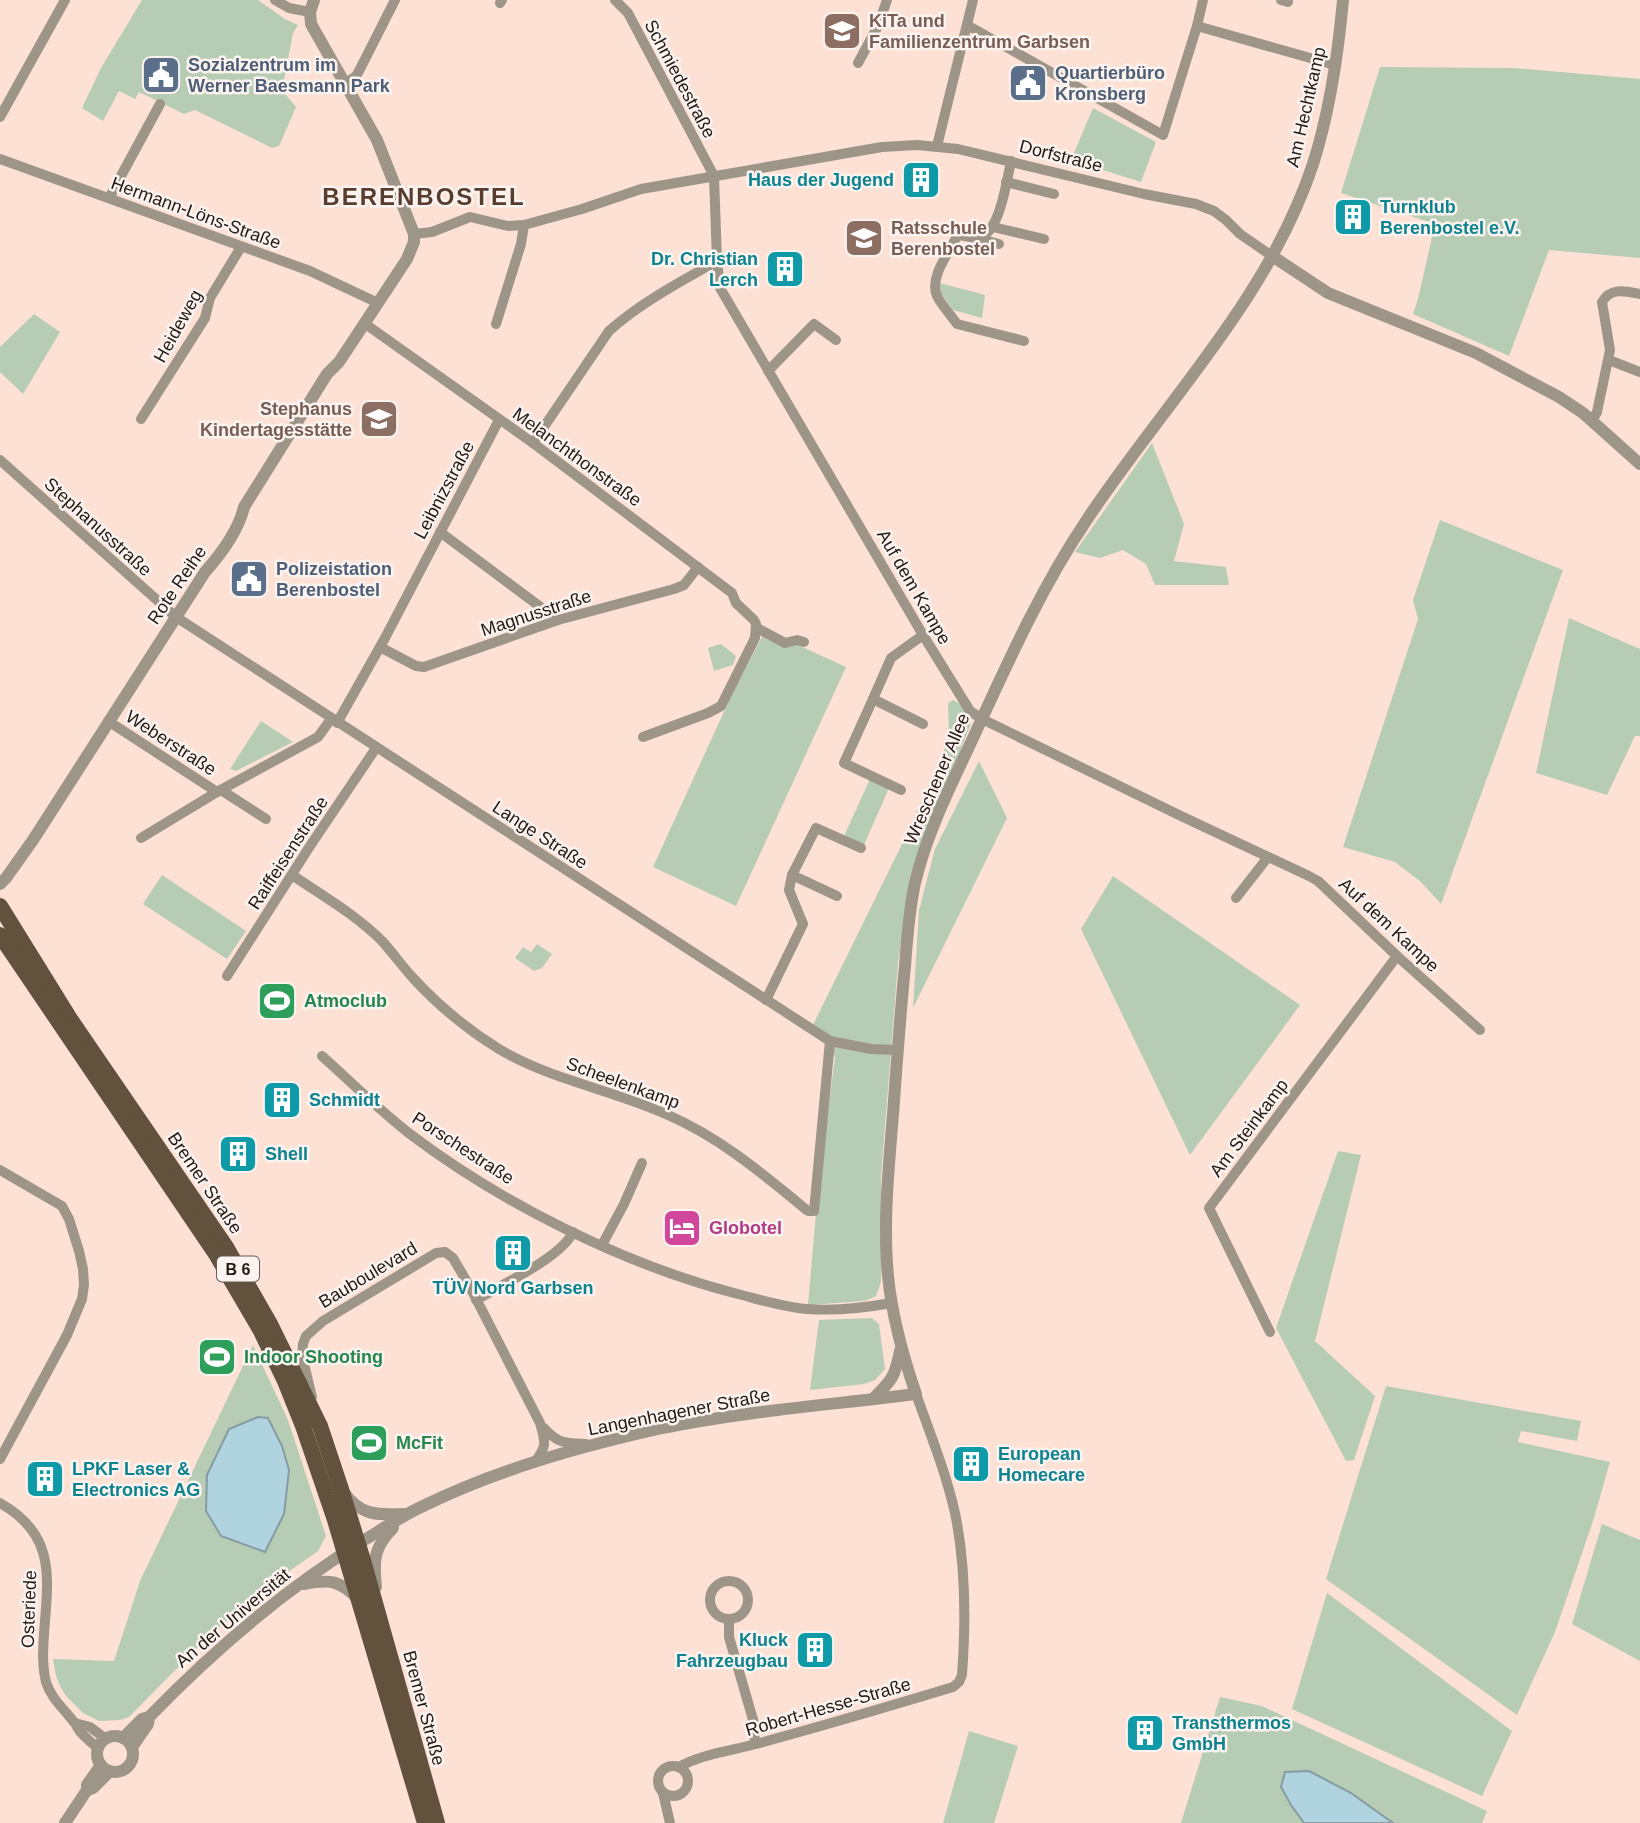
<svg xmlns="http://www.w3.org/2000/svg" width="1640" height="1823" viewBox="0 0 1640 1823" font-family="Helvetica,sans-serif">
	<style>
		.green { fill: #b7ccb5 }
		.water { fill: #b0d3e0; stroke: #869ba2; stroke-width: 2 }
		.lines { fill: none; stroke-linecap: round; stroke-linejoin: round }
		.minor { stroke: #9e9589; stroke-width: 10 }
		.tertiary { stroke: #9e9589; stroke-width: 12 }
		.primary { stroke: #61513d; stroke-width: 16 }
		.labels { text-anchor: middle; stroke-width: 5; stroke-linejoin: round; paint-order: stroke }
		.shield { fill: #faf3f0; stroke: #655a55; stroke-width: 2 }
		.shield-label { font-size: 16px; font-weight: bold; fill: #251913 }
		.education-label { font-size: 18px; font-weight: bold; fill: #785e54; stroke: #faf3f0; text-anchor: start }
		.service-label { font-size: 18px; font-weight: bold; fill: #4e5e75; stroke: #faf3f0; text-anchor: start }
		.street-label { font-size: 18px; fill: #251913; stroke: #faf3f0 }
		.culture-label { font-size: 18px; font-weight: bold; fill: #0d838f; stroke: #faf3f0; text-anchor: start }
		.leisure-label { font-size: 18px; font-weight: bold; fill: #27864d; stroke: #faf3f0; text-anchor: start }
		.hotel-label { font-size: 18px; font-weight: bold; fill: #b23c85; stroke: #faf3f0; text-anchor: start }
		.district-label { font-size: 24px; font-weight: bold; letter-spacing: 2px; fill: #583d2f; stroke: #faf3f0 }
	</style>
	<rect width="100%" height="100%" fill="#fde1d4"/>
	<g class="green">
		<polygon points="142,0 258,0 285,19 298,25 293,33 282,90 296,107 279,146 272,148 195,110 184,114 139,92 135,99 119,91 103,121 82,108 101,68"/>
		<polygon points="1380,67 1514,68 1640,79 1640,258 1549,250 1509,356 1413,314 1418,299 1435,224 1341,193"/>
		<polygon points="1093,108 1156,142 1141,182 1071,160"/>
		<polygon points="940,283 985,295 982,318 953,310 941,293"/>
		<polygon points="34,314 60,332 23,394 0,372 0,347"/>
		<polygon points="1152,443 1184,524 1174,561 1226,567 1229,585 1155,585 1146,564 1123,550 1100,558 1075,552"/>
		<polygon points="1440,520 1563,570 1441,904 1421,882 1395,862 1343,847 1418,619 1413,600"/>
		<polygon points="1569,618 1640,649 1640,736 1635,736 1607,795 1536,773"/>
		<polygon points="763,635 796,644 846,667 736,906 653,867 732,694"/>
		<polygon points="721,644 736,656 733,665 714,671 708,648"/>
		<polygon points="953,700 962,705 971,724 942,795 909,888 898,963 881,1177 881,1282 876,1296 865,1301 808,1305 818,1190 835,1057 813,1025 907,834 949,739 948,703"/>
		<polygon points="261,721 293,742 236,771 230,769"/>
		<polygon points="979,761 1007,818 913,1008 919,910 935,849"/>
		<polygon points="870,779 889,788 864,845 844,836"/>
		<polygon points="162,875 246,931 227,959 143,904"/>
		<polygon points="1113,876 1300,1005 1190,1155 1081,929"/>
		<polygon points="537,944 552,954 542,968 534,971 515,958 523,947 531,952"/>
		<polygon points="1338,1151 1361,1155 1315,1341 1375,1396 1354,1460 1346,1461 1276,1328"/>
		<polygon points="872,1318 879,1324 885,1369 875,1380 864,1384 810,1390 819,1320"/>
		<polygon points="253,1345 288,1420 326,1536 318,1551 271,1584 207,1638 129,1717 120,1720 99,1721 83,1713 66,1696 60,1686 56,1676 53,1659 114,1661 140,1581"/>
		<polygon points="1386,1386 1581,1421 1577,1441 1521,1431 1518,1442 1610,1462 1593,1521 1555,1632 1517,1715 1326,1579"/>
		<polygon points="1602,1524 1640,1540 1640,1661 1572,1624"/>
		<polygon points="1327,1593 1512,1731 1482,1796 1292,1709"/>
		<polygon points="1220,1697 1262,1706 1487,1811 1482,1823 1393,1823 1351,1793 1309,1771 1285,1772 1281,1787 1291,1805 1304,1823 1181,1823"/>
		<polygon points="969,1731 1018,1746 994,1823 943,1823"/>
	</g>
	<g class="water">
		<polygon points="258,1417 268,1418 282,1446 289,1470 284,1514 265,1552 221,1536 206,1511 207,1475 229,1429"/>
		<polygon points="1309,1771 1351,1793 1393,1823 1304,1823 1291,1805 1281,1787 1285,1772"/>
	</g>
	<g class="lines">
		<g class="minor">
			<polyline points="275,0 289,8 310,12"/>
			<polyline points="615,0 628,13 714,176 717,261 720,288 923,635 970,711 982,719 1181,816 1309,876 1318,881 1397,956 1480,1030"/>
			<polyline points="1281,0 1288,2"/>
			<polyline points="500,3 502,0"/>
			<polyline points="967,25 1163,135 1197,26 1203,0"/>
			<polyline points="1197,26 1335,65"/>
			<polyline points="858,63 878,26 887,0"/>
			<polyline points="345,83 355,77 358,73 395,0"/>
			<polyline points="0,117 65,0"/>
			<polyline points="937,146 973,0"/>
			<polyline points="0,159 310,271 378,303"/>
			<path d="M1011,161C1007,180 1000,230 981,237C974,239 967,236 959,235L956,238C948,254 929,278 937,296C942,306 951,315 957,324L1024,341"/>
			<polyline points="1006,182 1054,194"/>
			<polyline points="109,198 160,104"/>
			<polyline points="993,227 1044,239"/>
			<polyline points="414,234 432,232 470,217 508,226 524,225 582,209 641,189 882,147 917,145 958,149 1144,194 1196,204 1214,211 1226,220 1240,234 1272,256"/>
			<polyline points="982,236 984,240 999,244"/>
			<polyline points="364,323 533,443 732,593 736,603 754,620 756,624 755,638 721,706 708,713 643,737"/>
			<polyline points="496,324 521,244 524,225"/>
			<polyline points="1609,360 1640,372"/>
			<polyline points="768,371 814,324 836,340"/>
			<polyline points="141,419 205,318 210,298 241,247"/>
			<path d="M1592,421L1597,412L1610,350L1602,302C1611,287 1625,291 1640,294"/>
			<path d="M533,443L609,331C640,303 680,282 717,261"/>
			<polyline points="0,460 176,617 830,1041 871,1049 898,1050"/>
			<polyline points="440,532 558,620"/>
			<polyline points="757,628 785,643 797,640 804,642"/>
			<polyline points="923,635 891,658 873,699 923,724"/>
			<polyline points="380,647 416,666 424,667 558,620 674,589 684,585 698,567"/>
			<polyline points="873,699 844,763 901,790"/>
			<polyline points="108,721 217,792"/>
			<polyline points="337,723 385,638 499,420"/>
			<polyline points="221,790 266,819"/>
			<polyline points="141,838 217,792 318,737 331,719"/>
			<path d="M292,875C323,896 356,915 382,941C393,953 402,966 413,978C438,1005 468,1030 499,1049C551,1080 613,1090 668,1115C721,1138 764,1175 808,1211H814L830,1041"/>
			<polyline points="837,896 792,875 816,828 861,848"/>
			<polyline points="1236,898 1268,857"/>
			<polyline points="227,976 310,846 376,748"/>
			<polyline points="766,1000 803,924 789,890 792,875"/>
			<path d="M322,1056C351,1082 379,1110 410,1134C501,1203 623,1264 734,1293C758,1299 782,1307 807,1309C835,1311 864,1308 891,1303"/>
			<polyline points="0,1170 62,1206 69,1219 79,1251 83,1269 84,1285 82,1299 67,1335 0,1459"/>
			<polyline points="602,1245 624,1204 642,1163"/>
			<path d="M476,1300C501,1285 562,1257 573,1232"/>
			<polyline points="1270,1332 1209,1208 1397,956"/>
			<path d="M312,1397L302,1356L303,1344L306,1336L323,1321L436,1253L445,1252L453,1258L470,1287L540,1423C546,1444 547,1446 534,1463"/>
			<path d="M544,1428C558,1444 566,1443 586,1444"/>
			<path d="M0,1503C57,1535 48,1579 44,1634C43,1650 42,1666 46,1682C51,1698 63,1708 73,1721C80,1729 73,1721 79,1730C84,1737 92,1743 98,1748"/>
			<circle cx="729" cy="1600" r="19"/>
			<polyline points="729,1619 729,1637 754,1723 755,1744"/>
			<polyline points="75,1723 90,1727 106,1739"/>
			<circle cx="673" cy="1781" r="15"/>
			<path d="M679,1767C702,1754 730,1751 756,1744C822,1726 887,1707 953,1687L959,1682L962,1675C966,1621 966,1566 955,1513C946,1473 930,1433 916,1394"/>
			<polyline points="663,1793 670,1823"/>
		</g>
		<g class="tertiary">
			<polyline points="1272,256 1328,293 1476,353 1559,397 1583,413 1640,464"/>
			<path d="M0,884L6,878L33,840L205,572C221,554 238,532 244,507L327,374L339,362L407,259L414,242V234L377,140L311,24L310,12L314,0"/>
			<path d="M873,1399C892,1380 895,1377 900,1351"/>
			<path d="M343,1491C360,1516 377,1515 404,1514"/>
			<path d="M304,1584C330,1579 340,1580 359,1600"/>
			<path d="M376,1587C373,1560 374,1547 393,1528"/>
			<circle cx="115" cy="1754" r="18"/>
			<path d="M123,1738L142,1719L149,1717C215,1649 286,1588 366,1539C384,1528 402,1516 421,1507C496,1470 578,1447 658,1429C743,1411 830,1405 916,1394C903,1356 892,1317 888,1276C882,1214 891,1149 895,1087C898,1047 901,1006 905,966C907,939 909,910 915,883C927,832 952,783 974,736C1008,662 1041,588 1086,521C1164,403 1268,300 1313,164C1330,111 1338,55 1343,0"/>
			<polyline points="132,1747 148,1724 149,1717"/>
			<polyline points="87,1790 93,1788 110,1771"/>
			<polyline points="65,1823 87,1790 87,1785 101,1765"/>
		</g>
		<g class="primary">
			<polyline points="0,906 70,1019 226,1247 270,1324 320,1426 341,1489 362,1557 437,1823"/>
			<polyline points="0,935 216,1254 261,1331 285,1381 303,1426 335,1520 425,1823"/>
		</g>
	</g>
	<defs>
		<g id="school-square" transform="scale(2.0125)"><rect x="-9" y="-9" width="18" height="18" rx="4" fill="#8d6e63" stroke="#faf3f0"/><path d="M0-5L7-2L0 1L-7-2ZM-4 1L0 2.5L4 1V4Q0 6-4 4Z" fill="#fff"/></g>
		<g id="civic-square" transform="scale(2.0125)"><rect x="-9" y="-9" width="18" height="18" rx="4" fill="#5c6f8a" stroke="#faf3f0"/><path d="M-.6-6.5H3V-4.5H.6V-3L4-1V1h2V6H-6V1h2V-1L-.6-3ZM-1.2 2.5V6h2.4V2.5Z" fill="#fff"/></g>
		<g id="building-square" transform="scale(2.0125)"><rect x="-9" y="-9" width="18" height="18" rx="4" fill="#0f9aa8" stroke="#faf3f0"/><path d="M-4-6H4V6H1V3H-1V6H-4ZM-2.5-4.3h1.7v1.8h-1.7ZM.8-4.3h1.7v1.8H.8ZM-2.5-1h1.7V.8h-1.7ZM.8-1h1.7V.8H.8Z" fill="#fff"/></g>
		<g id="stadium-square" transform="scale(2.0125)"><rect x="-9" y="-9" width="18" height="18" rx="4" fill="#2e9e5b" stroke="#faf3f0"/><path d="M0-5a6.5 5 0 1 0 0 10a6.5 5 0 1 0 0-10ZM-3.5-1.8h7v3.6h-7Z" fill="#fff"/></g>
		<g id="hotel-square" transform="scale(2.0125)"><rect x="-9" y="-9" width="18" height="18" rx="4" fill="#d1479c" stroke="#faf3f0"/><path d="M-6-4.5h1.5V1H6V5H4.5V3h-9V5H-6ZM-4 0a1.8 1.8 0 1 1 3.6 0ZM.5 0V-2.5h3Q6-2.5 6 0Z" fill="#fff"/></g>
	</defs>
	<g fill-rule="evenodd">
		<use href="#school-square" x="842" y="31"/>
		<use href="#civic-square" x="161" y="75"/>
		<use href="#civic-square" x="1028" y="83"/>
		<use href="#building-square" x="921" y="180"/>
		<use href="#building-square" x="1353" y="217"/>
		<use href="#school-square" x="864" y="238"/>
		<use href="#building-square" x="785" y="269"/>
		<use href="#school-square" x="379" y="419"/>
		<use href="#civic-square" x="249" y="579"/>
		<use href="#stadium-square" x="277" y="1001"/>
		<use href="#building-square" x="282" y="1100"/>
		<use href="#building-square" x="238" y="1154"/>
		<use href="#hotel-square" x="682" y="1228"/>
		<use href="#building-square" x="513" y="1253"/>
		<use href="#stadium-square" x="217" y="1357"/>
		<use href="#stadium-square" x="369" y="1443"/>
		<use href="#building-square" x="971" y="1464"/>
		<use href="#building-square" x="45" y="1479"/>
		<use href="#building-square" x="815" y="1650"/>
		<use href="#building-square" x="1145" y="1733"/>
	</g>
	<g class="labels">
		<rect class="shield" x="217" y="1256.5" width="42" height="25" rx="5"/>
		<g class="shield-label">
			<text x="238" y="1275">B 6</text>
		</g>
		<g class="education-label">
			<text x="869" y="27">KiTa und<tspan x="869" dy="21">Familienzentrum Garbsen</tspan></text>
			<text x="891" y="234">Ratsschule<tspan x="891" dy="21">Berenbostel</tspan></text>
			<text x="352" y="415" text-anchor="end">Stephanus<tspan x="352" dy="21">Kindertagesstätte</tspan></text>
		</g>
		<g class="service-label">
			<text x="188" y="71">Sozialzentrum im<tspan x="188" dy="21">Werner Baesmann Park</tspan></text>
			<text x="1055" y="79">Quartierbüro<tspan x="1055" dy="21">Kronsberg</tspan></text>
			<text x="276" y="575">Polizeistation<tspan x="276" dy="21">Berenbostel</tspan></text>
		</g>
		<g class="street-label">
			<text transform="translate(680 79) rotate(62)" y="6">Schmiedestraße</text>
			<text transform="translate(1306 107) rotate(-77)" y="6">Am Hechtkamp</text>
			<text transform="translate(1061 156) rotate(14)" y="6">Dorfstraße</text>
			<text transform="translate(196 213) rotate(20)" y="6">Hermann-Löns-Straße</text>
			<text transform="translate(178 326) rotate(-61)" y="6">Heideweg</text>
			<text transform="translate(577 457) rotate(36)" y="6">Melanchthonstraße</text>
			<text transform="translate(444 490) rotate(-62)" y="6">Leibnizstraße</text>
			<text transform="translate(98 527) rotate(42)" y="6">Stephanusstraße</text>
			<text transform="translate(177 585) rotate(-56)" y="6">Rote Reihe</text>
			<text transform="translate(914 587) rotate(60)" y="6">Auf dem Kampe</text>
			<text transform="translate(536 613) rotate(-18)" y="6">Magnusstraße</text>
			<text transform="translate(171 743) rotate(33)" y="6">Weberstraße</text>
			<text transform="translate(937 779) rotate(-67)" y="6">Wreschener Allee</text>
			<text transform="translate(540 835) rotate(33)" y="6">Lange Straße</text>
			<text transform="translate(288 853) rotate(-57)" y="6">Raiffeisenstraße</text>
			<text transform="translate(1389 925) rotate(43)" y="6">Auf dem Kampe</text>
			<text transform="translate(623 1083) rotate(20)" y="6">Scheelenkamp</text>
			<text transform="translate(1249 1128) rotate(-53)" y="6">Am Steinkamp</text>
			<text transform="translate(463 1148) rotate(33)" y="6">Porschestraße</text>
			<text transform="translate(205 1183) rotate(56)" y="6">Bremer Straße</text>
			<text transform="translate(368 1275) rotate(-31)" y="6">Bauboulevard</text>
			<text transform="translate(679 1412) rotate(-11)" y="6">Langenhagener Straße</text>
			<text transform="translate(29 1609) rotate(-88)" y="6">Osteriede</text>
			<text transform="translate(233 1618) rotate(-40)" y="6">An der Universität</text>
			<text transform="translate(828 1707) rotate(-16)" y="6">Robert-Hesse-Straße</text>
			<text transform="translate(424 1708) rotate(75)" y="6">Bremer Straße</text>
		</g>
		<g class="culture-label">
			<text x="894" y="186" text-anchor="end">Haus der Jugend</text>
			<text x="1380" y="213">Turnklub<tspan x="1380" dy="21">Berenbostel e.V.</tspan></text>
			<text x="758" y="265" text-anchor="end">Dr. Christian<tspan x="758" dy="21">Lerch</tspan></text>
			<text x="309" y="1106">Schmidt</text>
			<text x="265" y="1160">Shell</text>
			<text x="513" y="1294" text-anchor="middle">TÜV Nord Garbsen</text>
			<text x="998" y="1460">European<tspan x="998" dy="21">Homecare</tspan></text>
			<text x="72" y="1475">LPKF Laser &amp;<tspan x="72" dy="21">Electronics AG</tspan></text>
			<text x="788" y="1646" text-anchor="end">Kluck<tspan x="788" dy="21">Fahrzeugbau</tspan></text>
			<text x="1172" y="1729">Transthermos<tspan x="1172" dy="21">GmbH</tspan></text>
		</g>
		<g class="leisure-label">
			<text x="304" y="1007">Atmoclub</text>
			<text x="244" y="1363">Indoor Shooting</text>
			<text x="396" y="1449">McFit</text>
		</g>
		<g class="hotel-label">
			<text x="709" y="1234">Globotel</text>
		</g>
		<g class="district-label">
			<text x="424" y="205">BERENBOSTEL</text>
		</g>
	</g>
</svg>
